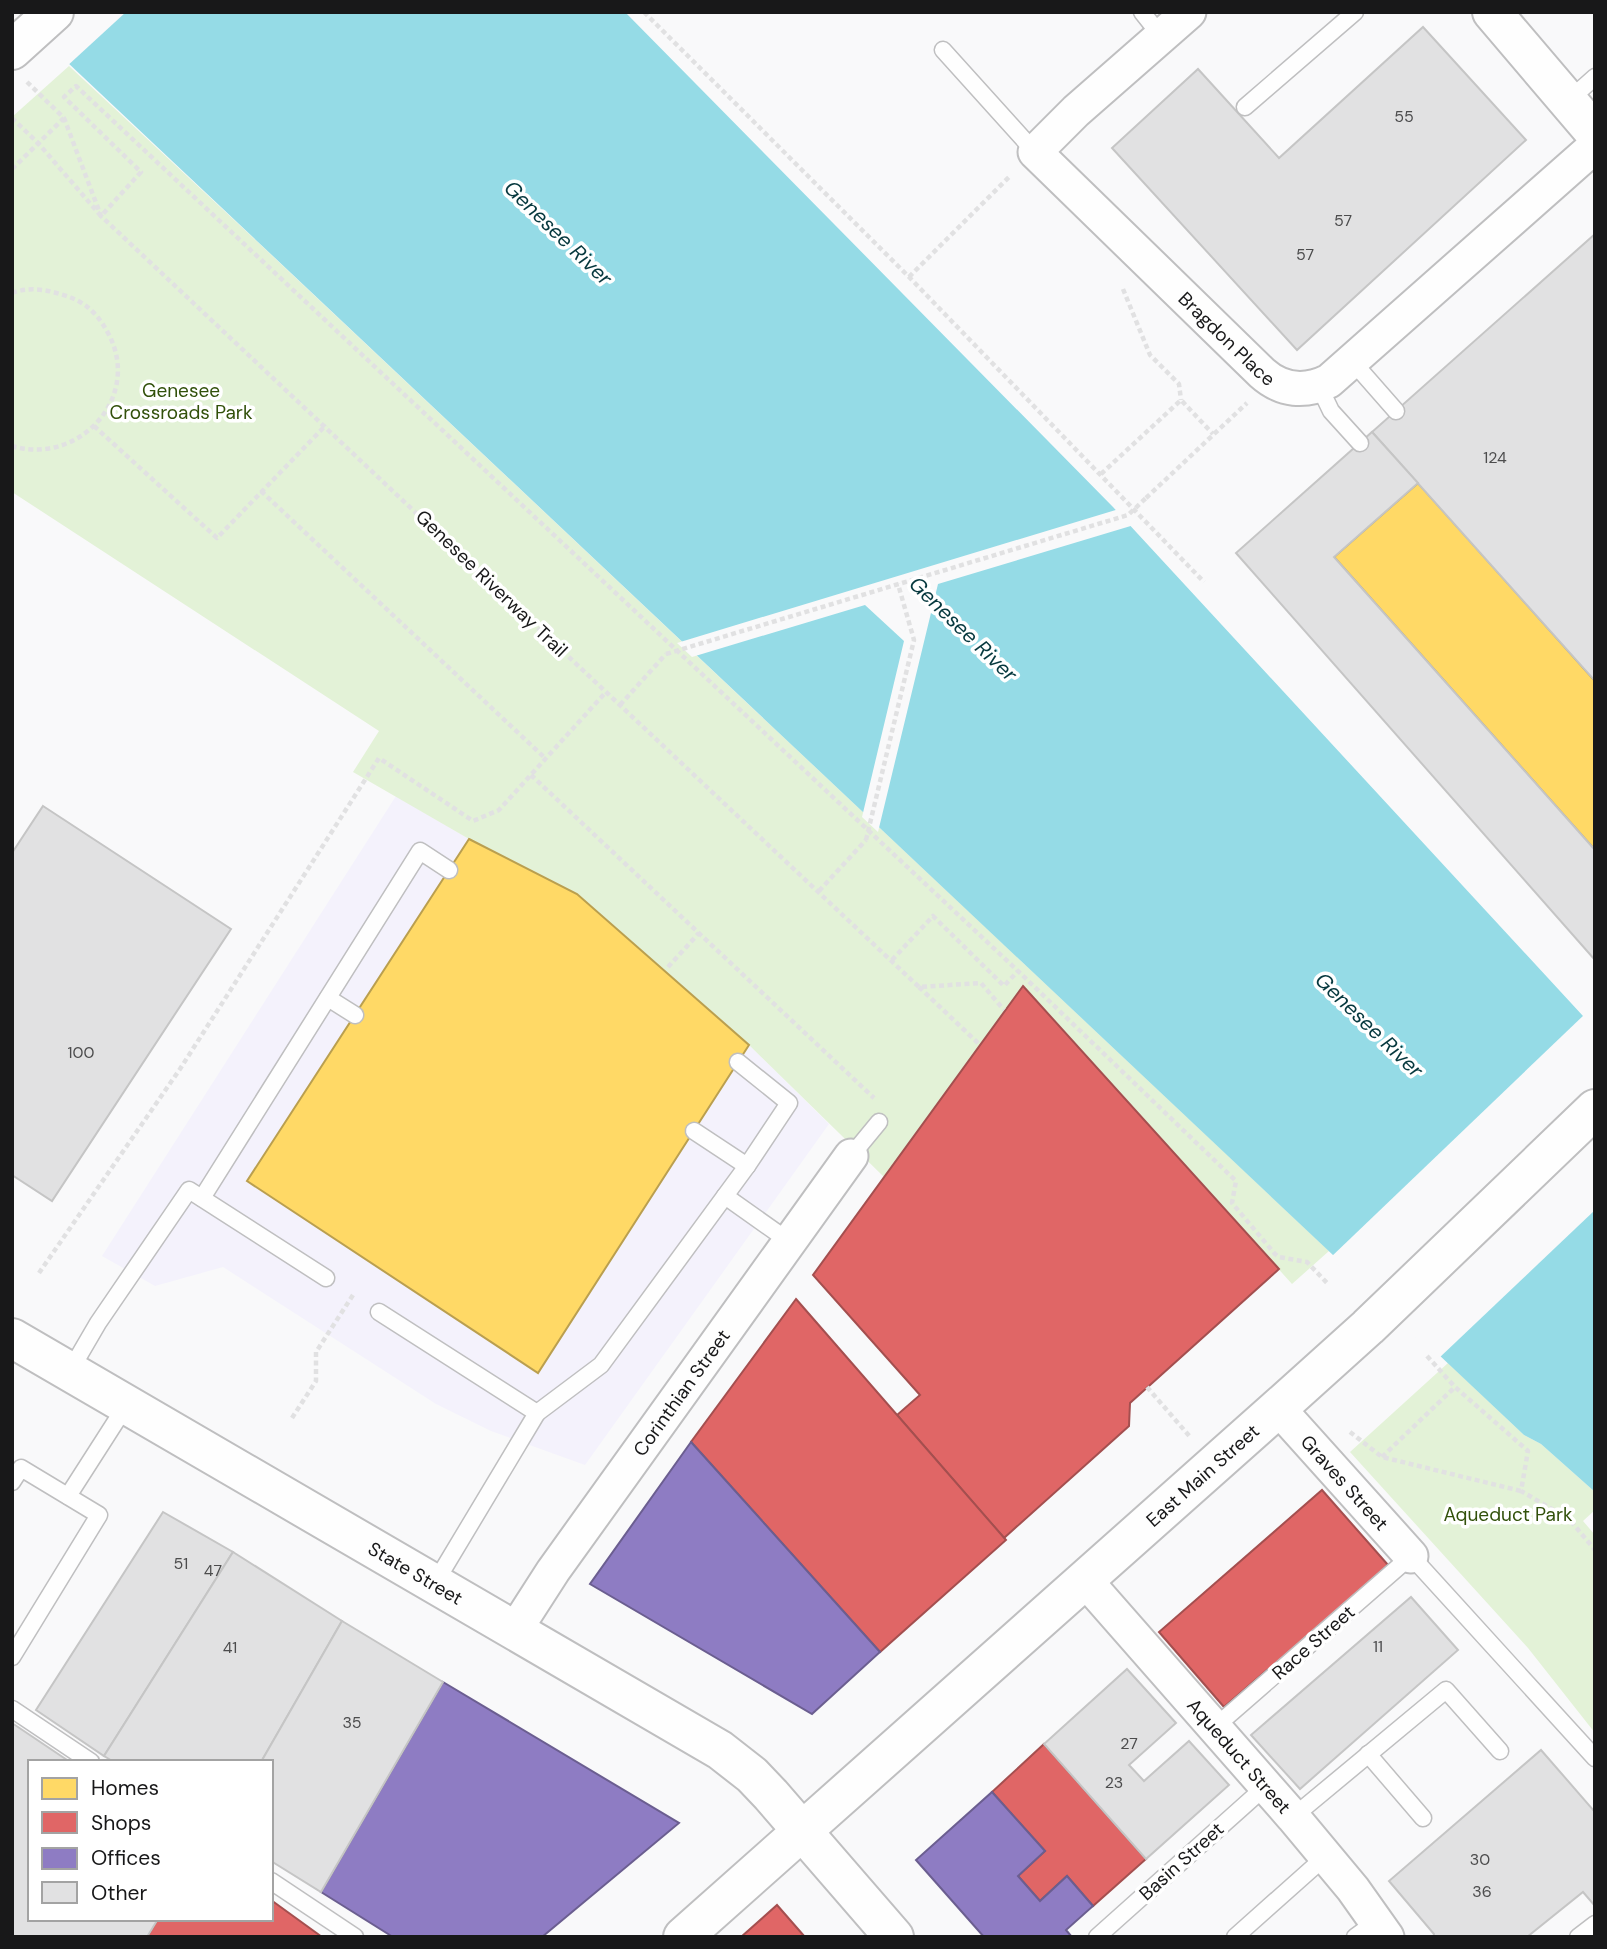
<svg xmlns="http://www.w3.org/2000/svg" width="1607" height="1949" viewBox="0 0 1607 1949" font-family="'DM Sans',sans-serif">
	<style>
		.commercial { fill: #f4f2fc }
		.green { fill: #e3f2d7 }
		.water { fill: #95dbe6 }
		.pier { fill: #f9f9fa }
		.homes { fill: #ffd966; stroke: #ba9f4f; stroke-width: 2 }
		.shops { fill: #e06666; stroke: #a44f4f; stroke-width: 2 }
		.offices { fill: #8e7cc3; stroke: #6b5e90; stroke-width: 2 }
		.building { fill: #e1e1e2; stroke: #c5c5c5; stroke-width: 2 }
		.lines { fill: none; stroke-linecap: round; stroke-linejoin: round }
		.service-casing { stroke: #bfbfc0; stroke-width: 19 }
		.minor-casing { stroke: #bfbfc0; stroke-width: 37 }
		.tertiary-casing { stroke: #bfbfc0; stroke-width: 42 }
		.primary-casing { stroke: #bfbfc0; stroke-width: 42 }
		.path { stroke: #e1e1e2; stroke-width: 4.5; stroke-dasharray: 5 3.5; stroke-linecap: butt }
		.service { stroke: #fefefe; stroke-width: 16 }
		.minor { stroke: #fefefe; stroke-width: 33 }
		.tertiary { stroke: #fefefe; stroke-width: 38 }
		.primary { stroke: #fefefe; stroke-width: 38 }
		.path-bridge { stroke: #e1e1e2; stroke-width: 4.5; stroke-dasharray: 5 3.5; stroke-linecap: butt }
		.labels { text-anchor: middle; stroke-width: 7; stroke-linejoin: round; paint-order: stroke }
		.number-label { font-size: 16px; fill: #4c4c4d }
		.street-label { font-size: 19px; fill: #181819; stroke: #fff }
		.park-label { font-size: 19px; fill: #32510b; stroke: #fff }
		.water-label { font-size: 21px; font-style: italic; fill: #06383e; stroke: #fff }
	</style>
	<rect width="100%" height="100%" fill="#f9f9fa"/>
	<polygon class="commercial" points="396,796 469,839 577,894 749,1045 829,1124 585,1465 491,1431 436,1404 223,1267 155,1286 102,1256"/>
	<g class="green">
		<polygon points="69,66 247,232 1329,1251 1292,1284 1023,986 884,1177 749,1045 577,894 469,839 353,772 379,731 12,492 12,117"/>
		<polygon points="1448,1363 1524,1435 1541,1444 1595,1492 1595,1510 1583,1521 1595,1535 1595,1733 1528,1648 1350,1452"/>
	</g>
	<polygon class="water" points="14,12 625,12 1113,507 1595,1029 1595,1492 1541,1444 1524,1435"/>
	<g class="pier">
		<polygon points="12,12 126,12 65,68 12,15"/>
		<polygon points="1119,509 1134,525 938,584 878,832 862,817 904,641 865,605 692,657 677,643"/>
		<polygon points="1585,1014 1595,1024 1595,1210 1438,1359 1330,1258"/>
	</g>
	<g class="homes">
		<polygon points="1418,483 1595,681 1595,850 1334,557"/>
		<polygon points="469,839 577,894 749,1045 538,1373 247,1181"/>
	</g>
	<g class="shops">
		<polygon points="1023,986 1279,1269 1130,1403 1129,1426 1004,1538 897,1415 920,1395 813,1275"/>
		<polygon points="796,1299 1006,1540 880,1652 691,1442"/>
		<polygon points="1322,1490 1388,1565 1322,1624 1271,1675 1267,1670 1224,1707 1159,1632"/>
		<polygon points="1044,1744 1146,1859 1093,1906 1067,1876 1040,1901 1018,1876 1045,1851 992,1792"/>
		<polygon points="271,1900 322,1937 147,1937 158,1919 271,1919"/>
		<polygon points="777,1905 805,1937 741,1937"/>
	</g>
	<g class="offices">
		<polygon points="691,1442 880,1652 812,1714 590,1584"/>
		<polygon points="443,1682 679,1823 542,1937 393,1937 321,1892"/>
		<polygon points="992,1792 1045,1851 1018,1876 1040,1901 1067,1876 1093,1906 1066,1930 1072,1937 984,1937 916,1860"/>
	</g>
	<g class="building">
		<polygon points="1423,27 1526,140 1297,350 1112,148 1198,69 1279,158"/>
		<polygon points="1595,234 1595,681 1372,432"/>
		<polygon points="1372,432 1418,483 1334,557 1595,850 1595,960 1236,553"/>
		<polygon points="43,806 231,929 52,1201 12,1175 12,853"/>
		<polygon points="163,1512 233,1552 104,1756 36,1710"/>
		<polygon points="233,1552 342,1621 261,1762 114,1762 104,1756"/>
		<polygon points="1411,1597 1458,1650 1300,1789 1251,1735"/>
		<polygon points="342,1621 443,1682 321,1892 271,1861 271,1762 261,1762"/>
		<polygon points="1127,1669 1176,1723 1129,1765 1144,1781 1189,1741 1229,1785 1146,1859 1044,1744"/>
		<polygon points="12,1723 70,1762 30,1762 30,1919 158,1919 147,1937 12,1937"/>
		<polygon points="1541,1750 1595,1812 1595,1906 1583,1892 1527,1937 1433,1937 1434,1934 1389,1881"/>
	</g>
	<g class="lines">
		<g class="service-casing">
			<g id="service">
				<polyline points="1142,12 1161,36"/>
				<polyline points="943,50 1035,152"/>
				<polyline points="1568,101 1595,77"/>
				<polyline points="1245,107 1355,12"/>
				<polyline points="1353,362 1396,411"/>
				<polyline points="1319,386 1331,411 1360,443"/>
				<polyline points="328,998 355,1015"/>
				<polyline points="694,1131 747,1166"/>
				<polyline points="851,1156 879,1122"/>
				<polyline points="725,1196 790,1242"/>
				<polyline points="202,1198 420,851 449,870"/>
				<polyline points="379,1312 537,1413 435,1583"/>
				<polyline points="70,1371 98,1323 189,1190 326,1278"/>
				<polyline points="537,1413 601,1365 747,1166 789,1103 738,1062"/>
				<polyline points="12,1482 21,1468 99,1515 12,1657"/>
				<polyline points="68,1496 127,1404"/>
				<polyline points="12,1709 91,1762"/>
				<polyline points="1215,1727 1411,1556 1595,1758"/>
				<polyline points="1368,1754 1423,1818"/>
				<polyline points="1293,1817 1446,1690 1500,1751"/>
				<polyline points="271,1881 355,1937"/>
				<polyline points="1097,1937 1266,1786"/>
				<polyline points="1235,1937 1326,1856"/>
				<polyline points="1355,1937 1377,1921"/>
				<polyline points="1578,1937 1595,1924"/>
			</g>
		</g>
		<g class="minor-casing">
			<g id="minor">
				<path id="s1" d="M1189,12L1076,111L1035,152L1262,373C1282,391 1305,393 1329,381L1595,146"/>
				<path id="s2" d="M1278,1408L1411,1556"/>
				<path id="s3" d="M1085,1580L1293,1817L1353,1889L1387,1937"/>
				<path id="s4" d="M515,1630L553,1571L851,1156"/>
			</g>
		</g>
		<g class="tertiary-casing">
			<polyline id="tertiary" points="12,50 54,12"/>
		</g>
		<g class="primary-casing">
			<g id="primary">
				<polyline points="1492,12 1595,133"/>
				<path id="s5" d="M12,1338L720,1750L752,1775L771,1795L894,1937"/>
				<path id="s6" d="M683,1937L1278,1408L1368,1327L1595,1109"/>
			</g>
		</g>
		<g class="path">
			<polyline points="644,12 909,277 1204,582"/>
			<polyline points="27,82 64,118 101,216 919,987 981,983 1004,1010"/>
			<polyline points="12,118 38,143 101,216 141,172 64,97 76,86 1018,971 1236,1181 1232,1203 1275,1254 1279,1257 1307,1262 1327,1283"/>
			<polyline points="12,169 64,118"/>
			<polyline points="909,277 1009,177"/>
			<polyline points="1123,289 1150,355 1179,384 1181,400"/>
			<path d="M12,293C28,287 44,289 60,294C83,300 97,312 108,333C143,397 79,466 12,446"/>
			<polyline points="94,426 217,538 326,425"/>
			<polyline points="1101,474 1181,400 1213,434"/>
			<polyline points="261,491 546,759"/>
			<polyline points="1146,498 1247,403"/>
			<polyline points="620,705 666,654"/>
			<polyline points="531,775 874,1098"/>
			<polyline points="819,891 866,840"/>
			<polyline points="892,960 933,916 1004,986 1018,971"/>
			<polyline points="668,967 699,933"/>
			<polyline points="919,987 980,1045"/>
			<polyline points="39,1273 180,1069 379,758 473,821 499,810 606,692"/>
			<polyline points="1427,1356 1455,1387 1528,1451 1521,1491 1569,1519 1595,1550"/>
			<polyline points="1147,1387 1191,1438"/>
			<polyline points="292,1418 316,1381 316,1352 353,1295"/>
			<polyline points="1350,1432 1382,1457 1521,1491"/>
			<polyline points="1382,1457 1455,1387"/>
		</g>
		<use href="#service" class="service"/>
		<use href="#minor" class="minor"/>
		<use href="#tertiary" class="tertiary"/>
		<use href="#primary" class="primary"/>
		<g class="path-bridge">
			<polyline points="666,654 1128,515 1146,498"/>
			<polyline points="866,840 914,640 898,584"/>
		</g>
	</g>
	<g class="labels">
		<g class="number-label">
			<text x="1404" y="122">55</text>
			<text x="1343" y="226">57</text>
			<text x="1305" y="260">57</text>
			<text x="1495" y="463">124</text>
			<text x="81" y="1058">100</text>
			<text x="181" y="1569">51</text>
			<text x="213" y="1576">47</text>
			<text x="1378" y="1652">11</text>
			<text x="230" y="1653">41</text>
			<text x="352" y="1728">35</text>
			<text x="1129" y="1749">27</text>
			<text x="1114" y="1788">23</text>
			<text x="1480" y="1865">30</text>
			<text x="1482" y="1897">36</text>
		</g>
		<g class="street-label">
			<text dy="7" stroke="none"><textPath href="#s1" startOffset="476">Bragdon Place</textPath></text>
			<text transform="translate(492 583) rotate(44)" y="7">Genesee Riverway Trail</text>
			<text dy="7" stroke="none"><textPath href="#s4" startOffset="290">Corinthian Street</textPath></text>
			<text dy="7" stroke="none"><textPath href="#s6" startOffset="695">East Main Street</textPath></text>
			<text dy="7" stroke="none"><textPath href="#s2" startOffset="100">Graves Street</textPath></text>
			<text dy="7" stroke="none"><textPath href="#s5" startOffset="467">State Street</textPath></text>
			<text transform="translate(1313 1642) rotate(-41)" y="7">Race Street</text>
			<text dy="7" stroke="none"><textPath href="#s3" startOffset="234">Aqueduct Street</textPath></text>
			<text transform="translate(1181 1861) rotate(-42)" y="7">Basin Street</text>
		</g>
		<g class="park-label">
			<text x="181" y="397">Genesee<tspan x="181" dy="22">Crossroads Park</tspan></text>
			<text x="1508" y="1521">Aqueduct Park</text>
		</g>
		<g class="water-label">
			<text transform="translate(558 233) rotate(44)" y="7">Genesee River</text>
			<text transform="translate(963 629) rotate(44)" y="7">Genesee River</text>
			<text transform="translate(1369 1025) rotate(44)" y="7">Genesee River</text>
		</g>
	</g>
	<rect width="1607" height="1949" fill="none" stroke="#181819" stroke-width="28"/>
	<rect x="28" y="1760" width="245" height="161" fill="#ffffff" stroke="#a3a3a3" stroke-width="2"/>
	<rect x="42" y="1778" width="35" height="21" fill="#ffd966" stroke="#a3a3a3" stroke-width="2"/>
	<text x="91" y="1795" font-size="21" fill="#181819">Homes</text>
	<rect x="42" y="1812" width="35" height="21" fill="#e06666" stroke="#a3a3a3" stroke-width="2"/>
	<text x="91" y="1830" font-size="21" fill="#181819">Shops</text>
	<rect x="42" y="1848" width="35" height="21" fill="#8e7cc3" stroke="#a3a3a3" stroke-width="2"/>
	<text x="91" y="1865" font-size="21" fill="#181819">Offices</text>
	<rect x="42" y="1882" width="35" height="21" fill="#e1e1e2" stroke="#a3a3a3" stroke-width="2"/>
	<text x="91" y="1900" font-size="21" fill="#181819">Other</text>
</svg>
